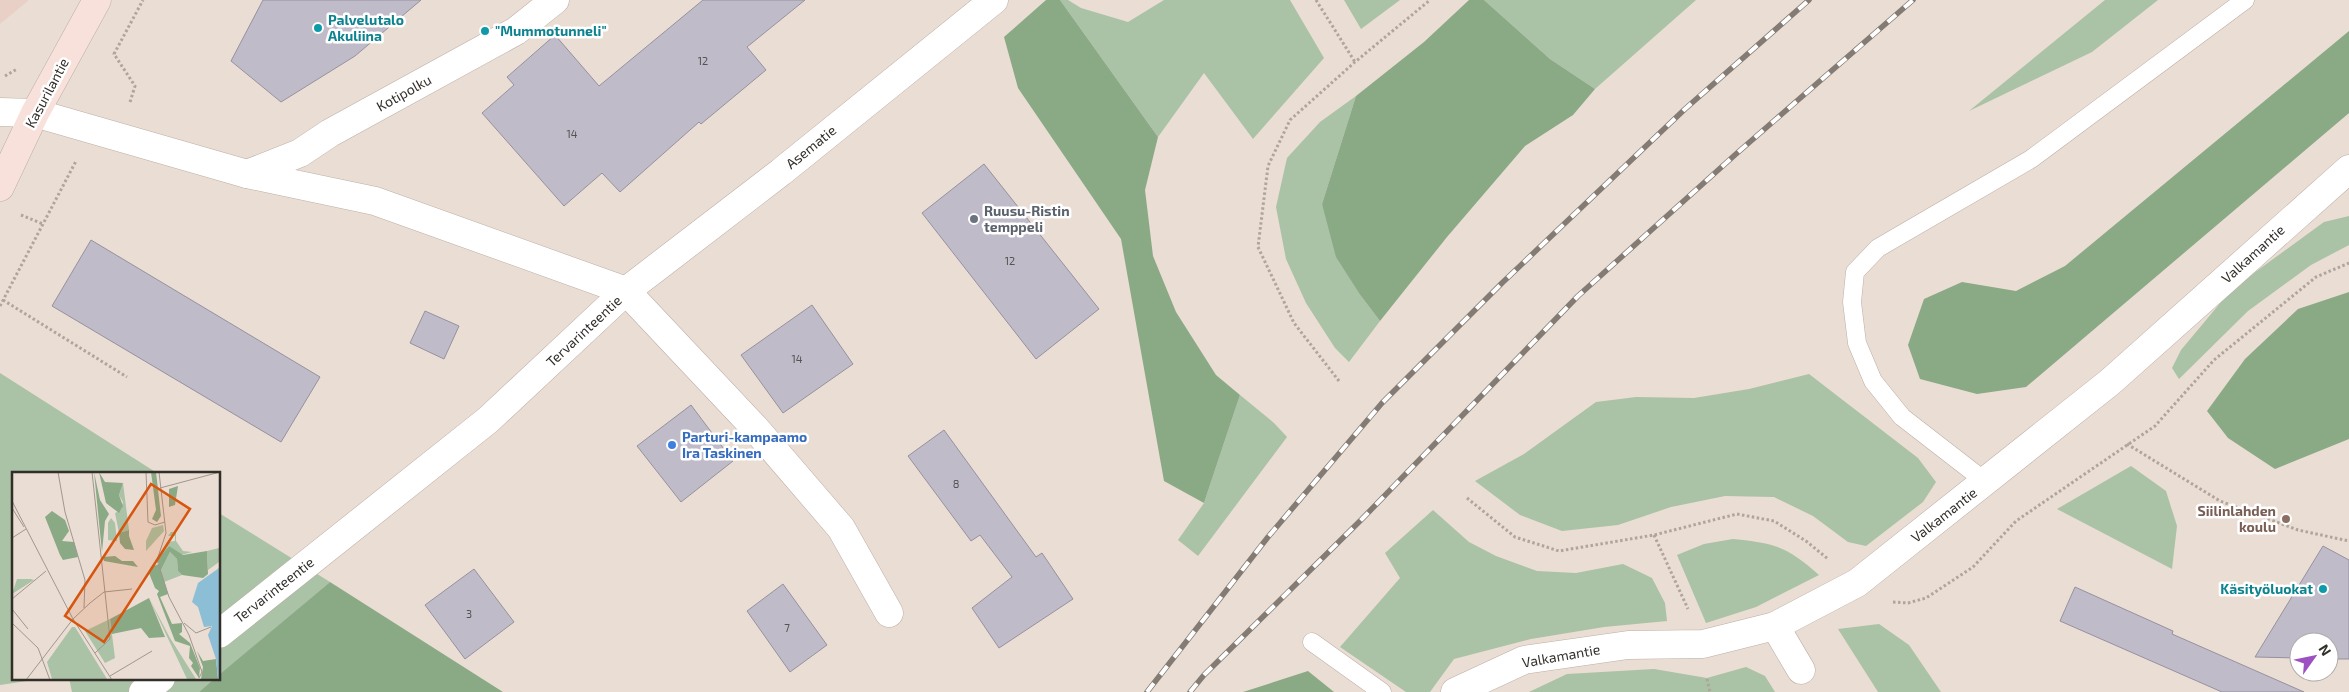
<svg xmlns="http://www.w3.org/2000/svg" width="2349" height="692" viewBox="0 0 2349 692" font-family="'Exo 2',sans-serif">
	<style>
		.commercial { fill: #e8d0c7 }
		.green { fill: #aac2a5 }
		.forest { fill: #8aa985 }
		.building { fill: #c0bbc9; stroke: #95919e }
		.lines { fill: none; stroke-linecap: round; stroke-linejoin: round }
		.lane-casing { stroke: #bcafa6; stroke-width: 19 }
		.street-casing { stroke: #bcafa6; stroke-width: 29 }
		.secondary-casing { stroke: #bcafa6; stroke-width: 29 }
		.path { stroke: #afa59d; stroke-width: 3; stroke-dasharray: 2.5 2.5; stroke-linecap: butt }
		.lane { stroke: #fff; stroke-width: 18 }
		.street { stroke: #fff; stroke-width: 28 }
		.secondary { stroke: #f8e1db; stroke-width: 28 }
		.rail-casing { stroke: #837b74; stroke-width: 5.5 }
		.rail { stroke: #fff; stroke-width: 4; stroke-dasharray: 11; stroke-linecap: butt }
		.culture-dot { fill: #0f9aa8; stroke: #fff; stroke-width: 2 }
		.worship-dot { fill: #6b7280; stroke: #fff; stroke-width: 2 }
		.shop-dot { fill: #3f7fe0; stroke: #fff; stroke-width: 2 }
		.education-dot { fill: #8d6e63; stroke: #fff; stroke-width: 2 }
		.labels { text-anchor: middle; stroke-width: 5; stroke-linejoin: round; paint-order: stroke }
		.number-label { font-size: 11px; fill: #565152 }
		.culture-label { font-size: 14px; font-weight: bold; fill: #0d838f; stroke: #fff; text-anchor: start }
		.street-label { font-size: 14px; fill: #322e2a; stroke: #fff }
		.worship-label { font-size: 14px; font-weight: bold; fill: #5b616d; stroke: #fff; text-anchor: start }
		.shop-label { font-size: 14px; font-weight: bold; fill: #366cbe; stroke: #fff; text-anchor: start }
		.education-label { font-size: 14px; font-weight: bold; fill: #785e54; stroke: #fff; text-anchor: end }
		.inset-road { fill: none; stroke: #a0978f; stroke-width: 1 }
		.view { fill: #d6550f; fill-opacity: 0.15; stroke: #d6550f; stroke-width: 2.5 }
		.inset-edge { fill: none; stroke: #322e2a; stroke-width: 2.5 }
	</style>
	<rect width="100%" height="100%" fill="#eaddd3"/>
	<polygon class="commercial" points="0,0 29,0 0,24"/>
	<g class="green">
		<polygon points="1060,0 1068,0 1081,8 1128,22 1164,0 1290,0 1324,58 1253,139 1204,73 1158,137"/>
		<polygon points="1344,0 1400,0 1361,29"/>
		<polygon points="1484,0 1696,0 1595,89 1550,59"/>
		<polygon points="2105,0 2158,0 2092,52 1969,111"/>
		<polygon points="1356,96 1322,204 1361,296 1380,321 1349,362 1335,348 1306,303 1286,259 1276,207 1287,158 1320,122"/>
		<polygon points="2349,216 2349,245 2311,265 2248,311 2179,379 2172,368 2181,350 2232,289 2324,222"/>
		<polygon points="0,373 157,473 14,473 14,678 47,678 0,685"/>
		<polygon points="1809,374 1918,458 1936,482 1923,502 1866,546 1848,542 1813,516 1774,497 1725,496 1671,507 1618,525 1562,531 1520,515 1475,481 1524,454 1596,402 1636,397 1694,398 1749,389"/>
		<polygon points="1240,395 1274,423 1287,437 1198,556 1178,540 1204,503"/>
		<polygon points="2131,466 2166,491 2177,526 2172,569 2057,509"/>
		<polygon points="1433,510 1469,542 1496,556 1537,571 1576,573 1623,564 1652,578 1665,603 1667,621 1604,627 1531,639 1454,659 1430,692 1406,692 1340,647 1400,578 1385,553"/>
		<polygon points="219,513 330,582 219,676"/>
		<path d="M1733,539C1775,543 1787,547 1819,575L1756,607L1706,623L1677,555L1704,544Z"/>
		<polygon points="1879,624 1909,645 1941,692 1878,692 1838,629"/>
		<polygon points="1746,667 1765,676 1775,692 1529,692 1567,674 1654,669 1707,678"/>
		<polygon points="69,678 215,678 199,692 72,692"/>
	</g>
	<g class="forest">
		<polygon points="1046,0 1060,0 1158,137 1145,190 1153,256 1176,312 1216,375 1240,395 1204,503 1164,481 1121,239 1018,88 1004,37"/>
		<polygon points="1469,0 1484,0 1550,59 1595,89 1573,115 1525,146 1447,237 1380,321 1361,296 1336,257 1322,204 1356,96 1424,42"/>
		<polygon points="2349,31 2349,113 2026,387 1977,394 1920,379 1908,345 1924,299 1962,282 2016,291 2065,266"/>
		<polygon points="2349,292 2349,439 2275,469 2228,438 2207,411 2245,359 2298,309"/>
		<polygon points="330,582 503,692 199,692 215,678 219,678 219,675"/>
		<polygon points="1308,671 1334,692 1243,692"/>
	</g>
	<g class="building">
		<polygon points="263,0 421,0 355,56 281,102 231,61"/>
		<polygon points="703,0 805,0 747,47 766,70 701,124 699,122 620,192 602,173 564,206 482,113 514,85 507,77 555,35 599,86"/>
		<polygon points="984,164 1099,309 1036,359 922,213"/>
		<polygon points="91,240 320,377 281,442 52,306"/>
		<polygon points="812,305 853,364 783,413 741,355"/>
		<polygon points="425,311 459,326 444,359 410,343"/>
		<polygon points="691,405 733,461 681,502 637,446"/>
		<polygon points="944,430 1036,557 1042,553 1073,599 999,648 972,608 1012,577 980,535 971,541 908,456"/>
		<polygon points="2323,546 2349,560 2349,659 2329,659 2329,642 2299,642 2299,658 2255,657"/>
		<polygon points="474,569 514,622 465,659 425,605"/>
		<polygon points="783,584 827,645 790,672 747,611"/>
		<polygon points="2075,587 2173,631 2172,634 2304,692 2222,692 2060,621"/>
	</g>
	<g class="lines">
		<g class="lane-casing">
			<g id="lane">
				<polyline points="1986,482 1902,417 1873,381 1857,343 1852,302 1855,272 1878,248 2031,159 2245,0"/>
				<polyline points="1312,642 1382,692"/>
			</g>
		</g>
		<g class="street-casing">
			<g id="street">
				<polyline points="0,112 35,113 247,174 375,201 626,291 755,428 841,528 889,613"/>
				<polyline points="247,174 300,153 330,133 516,31 555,0"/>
				<polyline points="1775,626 1801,670"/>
				<polyline points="219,634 488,420 626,291 781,172 994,0"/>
				<polyline points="143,692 161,678"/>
				<polyline points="1455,692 1524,660 1628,645 1703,644 1775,626 1857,583 2110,382 2349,169"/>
			</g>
		</g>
		<g class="secondary-casing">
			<polyline id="secondary" points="0,187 35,113 97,0"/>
		</g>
		<g class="path">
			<polyline points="1316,0 1355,62"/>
			<polyline points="5,76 17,69"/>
			<polyline points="130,102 135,86 114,54 143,0"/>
			<polyline points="21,215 43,224"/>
			<polyline points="3,300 127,377"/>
			<polyline points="0,306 76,161"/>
			<polyline points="1339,381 1294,323 1258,247 1268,166 1290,120 1355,62 1430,0"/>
			<polyline points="2127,444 2220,501 2298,530 2349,541"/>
			<polyline points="1467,498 1515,537 1559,551 1654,535 1737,514 1774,521 1806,541 1828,559"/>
			<polyline points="1654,535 1688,609"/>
			<polyline points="1893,602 1908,603 1926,598 1973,567 2016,521 2155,426 2214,360 2316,277 2349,263"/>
			<polyline points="1707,679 1710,692"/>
		</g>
		<use href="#lane" class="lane"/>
		<use href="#street" class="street"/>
		<use href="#secondary" class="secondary"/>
		<g class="rail-casing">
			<g id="rail">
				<polyline points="1147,692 1268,537 1382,403 1502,283 1685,109 1809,0"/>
				<polyline points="1190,692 1204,675 1362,519 1578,296 1736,154 1913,0"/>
			</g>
		</g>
		<use href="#rail" class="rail"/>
	</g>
	<g class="culture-dot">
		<circle cx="318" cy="28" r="5"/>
		<circle cx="485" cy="31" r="5"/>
		<circle cx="2323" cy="589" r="5"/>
	</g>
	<circle class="worship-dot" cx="974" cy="219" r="5"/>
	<circle class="shop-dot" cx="672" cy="445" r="5"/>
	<circle class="education-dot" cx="2286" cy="519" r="5"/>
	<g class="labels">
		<g class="number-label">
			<text x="703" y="65">12</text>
			<text x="572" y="138">14</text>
			<text x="1010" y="265">12</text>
			<text x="797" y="363">14</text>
			<text x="956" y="488">8</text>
			<text x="469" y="618">3</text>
			<text x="787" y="632">7</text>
		</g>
		<g class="culture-label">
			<text x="328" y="25">Palvelutalo<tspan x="328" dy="16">Akuliina</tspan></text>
			<text x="495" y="36">"Mummotunneli"</text>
			<text x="2313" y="594" text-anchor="end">Käsityöluokat</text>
		</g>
		<g class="street-label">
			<text transform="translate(47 93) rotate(-62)" y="5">Kasurilantie</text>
			<text transform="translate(404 93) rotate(-29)" y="5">Kotipolku</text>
			<text transform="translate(811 147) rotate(-39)" y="5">Asematie</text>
			<text transform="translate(2253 254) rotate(-42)" y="5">Valkamantie</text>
			<text transform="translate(584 331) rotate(-43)" y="5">Tervarinteentie</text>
			<text transform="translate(1944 515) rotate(-38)" y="5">Valkamantie</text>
			<text transform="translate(274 590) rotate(-38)" y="5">Tervarinteentie</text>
			<text transform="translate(1561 656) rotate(-10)" y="5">Valkamantie</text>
		</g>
		<g class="worship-label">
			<text x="984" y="216">Ruusu-Ristin<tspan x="984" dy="16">temppeli</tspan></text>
		</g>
		<g class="shop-label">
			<text x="682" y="442">Parturi-kampaamo<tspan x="682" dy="16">Ira Taskinen</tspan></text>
		</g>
		<g class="education-label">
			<text x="2276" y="516">Siilinlahden<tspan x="2276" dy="16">koulu</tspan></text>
		</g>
	</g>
	<g transform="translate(12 472)">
		<rect width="208" height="208" fill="#eaddd3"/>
		<path d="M111,11L117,58L107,61L103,41L109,38L111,30L107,23ZM99,46L103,51L105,69L96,68V51ZM151,53L152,59L134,79V69L140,56ZM159,60H164V69L171,79L180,80L169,83L157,74L148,85L155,70L163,69V64H156ZM207,76V90L196,98L195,79ZM158,80L165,87L166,99L170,103L152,110L149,98ZM5,107H19L22,108L0,122ZM137,126L158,166L184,207H175ZM98,147L103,186L93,191L73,159ZM60,155H63L95,207H40L35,190Z" fill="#aac2a5"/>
		<path d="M82,0L88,28L97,42L93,49L90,80ZM87,0L93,10L111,11L107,23L111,34L107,41L94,31ZM139,0H144L149,44L145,50L140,47L144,38ZM166,14L163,33L157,35V17ZM40,39L53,48L57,59L50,69L62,70L66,85L51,88L48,83L33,45ZM117,58V64L122,78L113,77L108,71L107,61ZM157,74L171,83L195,79L196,102L191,106L170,103L166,99L165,87L158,80L149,98L156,122L148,125L160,152L170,151V160L167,162L178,171L188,196L187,206L179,194L181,191L177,186L178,174L163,169L145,122L147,119L143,116L137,101L139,95L147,92L145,88ZM103,84L110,89H121L126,95L92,89L91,85ZM137,126L153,165L137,166L129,156L100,162L98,147ZM185,179L191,189L204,187L206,207H189L191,195Z" fill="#8aa985"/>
		<path d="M207,96V207H206L204,187L196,163L200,154L192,155L186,135L180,130L186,111Z" fill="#8cbed6"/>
		<path class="inset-road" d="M46,0L53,40L73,108L72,136M80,0L98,167L83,181M134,0L136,50L143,53L153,50M147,0L154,61L145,88L157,125L177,163L190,200L187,206M148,16L208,0M0,29L61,147L100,208M0,36L12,55M0,66L14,57M0,127L34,99M0,137L16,157M0,151L26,176L38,208M172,151L184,161L199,155M98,204L140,179M14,208L61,147L78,131L92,120L120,117"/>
		<path class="view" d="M139,12L178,37L92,170L53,144Z"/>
		<rect width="208" height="208" class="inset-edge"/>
	</g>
	<g transform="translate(2314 657) rotate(57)"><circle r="24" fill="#ffffff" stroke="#adabaa"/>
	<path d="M0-4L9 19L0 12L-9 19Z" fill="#9c50c2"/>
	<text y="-8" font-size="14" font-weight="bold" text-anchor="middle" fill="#322e2a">N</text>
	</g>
</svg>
